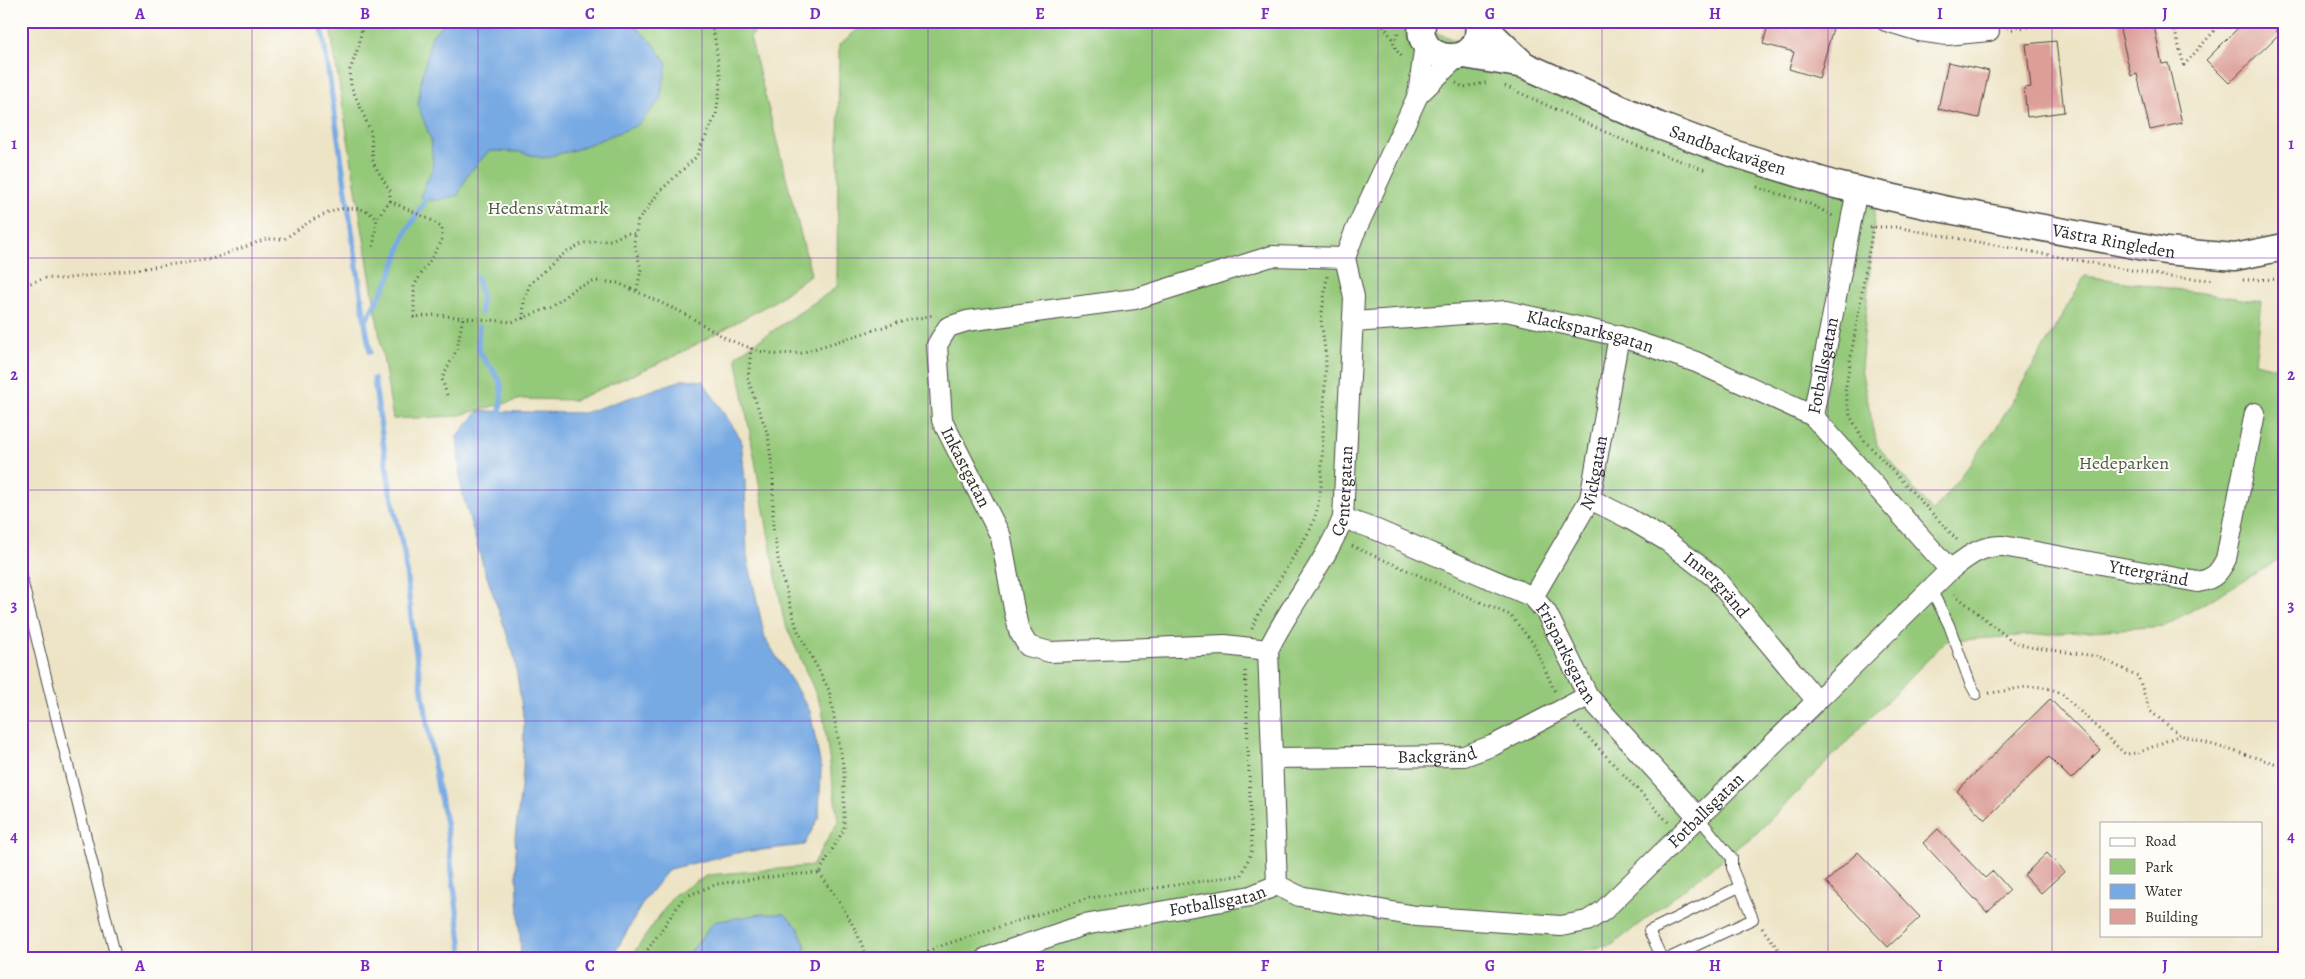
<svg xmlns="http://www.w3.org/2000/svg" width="2305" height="979" viewBox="0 0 2305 979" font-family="Alegreya,serif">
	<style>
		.green { fill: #95c97a; stroke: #607a52 }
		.water { fill: #77a9e3; stroke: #516a87 }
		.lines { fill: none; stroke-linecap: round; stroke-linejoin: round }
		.stream { stroke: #77a9e3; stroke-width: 5.5 }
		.building { fill: #dc9e97 }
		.service-casing { stroke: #484742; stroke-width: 12 }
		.minor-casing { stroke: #484742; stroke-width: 22 }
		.tertiary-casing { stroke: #484742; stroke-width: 29 }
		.path { stroke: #484742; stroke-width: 3; stroke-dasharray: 1 4; stroke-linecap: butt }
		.service { stroke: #fff; stroke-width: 10 }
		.minor { stroke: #fff; stroke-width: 20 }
		.tertiary { stroke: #fff; stroke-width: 26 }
		.grid { fill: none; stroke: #7b2cbf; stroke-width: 1; stroke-opacity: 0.55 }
		.labels { text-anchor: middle; stroke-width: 4; stroke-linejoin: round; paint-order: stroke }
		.street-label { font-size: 18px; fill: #2b2b2b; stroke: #fdfcf7 }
		.park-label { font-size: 18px; fill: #4b5a43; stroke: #fdfcf7 }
		.neatline { fill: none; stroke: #7b2cbf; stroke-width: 2 }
		.grid-label { font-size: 16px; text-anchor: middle; font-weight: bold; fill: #7b2cbf }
	</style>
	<rect width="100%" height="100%" fill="#fdfcf7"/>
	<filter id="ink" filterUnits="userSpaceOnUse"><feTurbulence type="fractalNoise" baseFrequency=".02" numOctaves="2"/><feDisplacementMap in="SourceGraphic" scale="10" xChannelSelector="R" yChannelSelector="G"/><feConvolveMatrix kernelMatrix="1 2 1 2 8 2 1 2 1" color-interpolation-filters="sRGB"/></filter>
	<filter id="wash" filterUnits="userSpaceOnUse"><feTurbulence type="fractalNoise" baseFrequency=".0096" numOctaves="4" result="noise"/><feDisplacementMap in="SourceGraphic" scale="20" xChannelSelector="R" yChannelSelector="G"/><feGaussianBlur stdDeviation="1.12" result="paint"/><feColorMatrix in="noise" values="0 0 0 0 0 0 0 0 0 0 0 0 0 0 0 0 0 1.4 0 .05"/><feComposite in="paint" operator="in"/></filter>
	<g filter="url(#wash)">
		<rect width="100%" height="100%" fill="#ede4c6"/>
		<g class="green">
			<polygon points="329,21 767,21 750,37 811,274 775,301 675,356 575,400 522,399 456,416 393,419"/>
			<polygon points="868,21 1407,21 1875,209 1861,369 1877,445 1933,512 1996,429 2085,276 2262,302 2255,362 2284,369 2284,557 2165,626 1946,641 1758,832 1612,945 1539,958 801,958 806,947 798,927 692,949 686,958 630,958 674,895 708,875 812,866 838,821 822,708 784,621 736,356 837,287 839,45"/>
		</g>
		<g class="water">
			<path d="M447,21H629L654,44L667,64L660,100L638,125L575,150L543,158L519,152L489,151L468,174L458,195C443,199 433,204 420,196L433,168L431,140L418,106L421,81L432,35Z"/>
			<polygon points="685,379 703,381 741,439 745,481 747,556 765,638 810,711 821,768 819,817 804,845 736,853 669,869 645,899 612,958 521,958 515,837 523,770 524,722 514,655 483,565 461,489 457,436 479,411 584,413"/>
			<polygon points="761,914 785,914 798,927 806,948 801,958 686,958 714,922"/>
		</g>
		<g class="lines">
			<g class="stream">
				<polyline points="321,21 365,321"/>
				<polyline points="477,277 481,294 481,313"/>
				<path d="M479,327C476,358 482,354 497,376C504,385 501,401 500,411"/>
				<polyline points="370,352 365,322 390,277 406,232 430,193"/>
				<polyline points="374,379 390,490 404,552 413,634 438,788 446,823 463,958"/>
			</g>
		</g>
		<g id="blocks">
			<g class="building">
				<polygon points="1769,21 1835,21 1819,78 1789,69 1794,52 1763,44"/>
				<polygon points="2118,21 2153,21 2162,64 2168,63 2182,123 2150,130 2137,74 2131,76"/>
				<polygon points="2245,21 2283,21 2275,30 2279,34 2229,83 2206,60"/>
				<polygon points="2056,41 2064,112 2027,117 2024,88 2031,87 2026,44"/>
				<polygon points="1948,62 1989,71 1979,118 1938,109"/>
				<polygon points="2050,699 2100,750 2071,779 2049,757 1985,820 1957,791"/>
				<polygon points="1938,829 1985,878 1993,871 2010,890 1987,912 1923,843"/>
				<polygon points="1858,852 1920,917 1888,947 1826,882"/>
				<polygon points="2047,853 2064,872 2041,893 2024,875"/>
			</g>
		</g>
	</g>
	<g filter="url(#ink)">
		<use href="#blocks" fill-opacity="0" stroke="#484742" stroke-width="1"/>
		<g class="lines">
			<g class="service-casing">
				<g id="service">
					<polyline points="21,576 116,958"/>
					<polyline points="1931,589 1949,625 1970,683 1976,694"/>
					<polyline points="1662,958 1649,931 1739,887"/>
					<polyline points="1669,958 1753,919 1732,868 1732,858 1698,817"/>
				</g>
			</g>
			<g class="minor-casing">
				<g id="minor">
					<polyline points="1886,21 1919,31 1947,35 1989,31"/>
					<polyline points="1418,95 1456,58"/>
					<path id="s1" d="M1354,322L1506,311L1619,336L1696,362L1813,416"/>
					<path id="s2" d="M1590,499L1628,518L1667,541L1714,577L1817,701"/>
					<path id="s3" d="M1343,518L1377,530L1533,597L1546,612L1588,696L1698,817"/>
					<path id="s4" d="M1950,570C1967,557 1981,545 2003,546L2198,582C2214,579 2219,573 2226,559L2255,413"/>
					<path id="s5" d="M1533,597L1590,499L1619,336"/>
					<polyline points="1268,650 1225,645 1050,652 1028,646 1019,631 1014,609 1001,537 942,420 937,345 948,327 967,321 1135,299 1272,256 1345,258"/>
					<path id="s6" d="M1273,758L1464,756L1494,745L1588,696"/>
					<path id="s7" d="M1277,885L1268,650C1290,604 1324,566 1343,518L1354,297L1345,258L1354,234L1418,95L1425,43"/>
					<path id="s8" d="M986,958L1084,925L1251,896L1277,885L1299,896L1416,916L1561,926L1587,921L1603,911L1950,570L1813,416L1857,190"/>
				</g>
			</g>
			<g class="tertiary-casing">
				<g id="tertiary">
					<path d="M1423,21C1410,64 1486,74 1478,21"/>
					<polyline points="1479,22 1524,65"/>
					<path id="s9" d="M1464,55L1524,65L1660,126L1729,152L1836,185L1943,209L2166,251L2235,257L2284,247"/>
				</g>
			</g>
			<g class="path">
				<polyline points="363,21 359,45 350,70 351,86 371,132 373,163 390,191 390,201 377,218 373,248"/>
				<polyline points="1381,21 1394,42"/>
				<polyline points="2172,21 2184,65 2223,21"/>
				<polyline points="2007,30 2066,21"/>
				<polyline points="1398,33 1394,43 1396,50 1403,58"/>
				<polyline points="1456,83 1463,87 1486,83"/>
				<polyline points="1505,86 1627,142 1706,170"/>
				<polyline points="1757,187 1808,203 1833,216"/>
				<polyline points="390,201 433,221 442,228 442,241 414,286 414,317 435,315 512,322 552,307 575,288 596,281 618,283 683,313 727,339 758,351 776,354 801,353 896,323 933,315"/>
				<polyline points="1870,227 1896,227 2169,277 2214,280"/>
				<polyline points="1873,227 1845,391 1850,416 1863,439 1957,540"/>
				<polyline points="2243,280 2284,279"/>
				<polyline points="21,286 46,278 63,279 212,259 266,239 284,239 312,220 338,209 355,208 365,210 377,218"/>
				<polyline points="637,290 641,269 634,242 638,221 659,192 696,157 716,115 721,80 712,21"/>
				<polyline points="523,319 524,300 530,284 562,255 583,243 611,240 627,233 636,234"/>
				<polyline points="751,348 748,380 768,435 773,474 773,526 779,565 797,629 829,690 844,770 844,829 819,873"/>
				<polyline points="447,395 442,379 457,349 463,317"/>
				<polyline points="1352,546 1510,615 1533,643 1555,692"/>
				<polyline points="1954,594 2012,641 2029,647 2096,656 2138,676 2150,711 2180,735 2284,766"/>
				<polyline points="1252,629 1256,618 1311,528 1317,510 1321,486 1326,357 1321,320 1327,276"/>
				<path d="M1989,693C2015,691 2036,679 2062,694L2125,754L2138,753L2180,735"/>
				<polyline points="1575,723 1668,822"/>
				<path d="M819,873C839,900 856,926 867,958"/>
				<polyline points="1242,875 1252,850 1245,667"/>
				<polyline points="1762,928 1785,958"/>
				<polyline points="642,958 684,897 717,884 785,875 819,873"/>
				<polyline points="914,958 937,947 1089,898 1242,875"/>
			</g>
			<use href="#service" class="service"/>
			<use href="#minor" class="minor"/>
			<use href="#tertiary" class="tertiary"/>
		</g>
	</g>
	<path class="grid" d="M252,21V958M478,21V958M702,21V958M928,21V958M1152,21V958M1378,21V958M1602,21V958M1828,21V958M2052,21V958M21,258H2284M21,490H2284M21,721H2284"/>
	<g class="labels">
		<g class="street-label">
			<text dy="6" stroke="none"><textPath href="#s9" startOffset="282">Sandbackavägen</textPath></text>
			<text dy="6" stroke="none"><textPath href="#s9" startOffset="679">Västra Ringleden</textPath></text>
			<text dy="6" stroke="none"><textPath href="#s1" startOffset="239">Klacksparksgatan</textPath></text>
			<text dy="6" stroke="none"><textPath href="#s8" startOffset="1379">Fotballsgatan</textPath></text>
			<text transform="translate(966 467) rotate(63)" y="6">Inkastgatan</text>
			<text dy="6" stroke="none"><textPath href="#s5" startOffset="140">Nickgatan</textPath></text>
			<text dy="6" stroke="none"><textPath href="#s7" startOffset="414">Centergatan</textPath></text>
			<text dy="6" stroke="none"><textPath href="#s4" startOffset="208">Yttergränd</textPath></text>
			<text dy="6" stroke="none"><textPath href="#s2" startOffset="154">Innergränd</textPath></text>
			<text dy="6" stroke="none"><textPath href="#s3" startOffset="271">Frisparksgatan</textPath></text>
			<text dy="6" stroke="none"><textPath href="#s6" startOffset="164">Backgränd</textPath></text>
			<text dy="6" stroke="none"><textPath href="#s8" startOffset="779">Fotballsgatan</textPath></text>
			<text dy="6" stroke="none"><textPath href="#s8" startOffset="239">Fotballsgatan</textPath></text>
		</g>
		<g class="park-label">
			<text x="548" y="214">Hedens våtmark</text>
			<text x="2124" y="469">Hedeparken</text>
		</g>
	</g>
	<rect width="2305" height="979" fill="none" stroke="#fdfcf7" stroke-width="55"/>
	<rect x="2100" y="822" width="162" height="115" fill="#fdfcf7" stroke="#a9a8a5"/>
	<rect x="2110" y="838" width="25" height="8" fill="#ffffff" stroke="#a9a8a5"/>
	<text x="2145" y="846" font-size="15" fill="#2b2b2b">Road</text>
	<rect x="2110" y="859" width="25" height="15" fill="#95c97a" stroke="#a9a8a5"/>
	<text x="2145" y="872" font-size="15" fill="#2b2b2b">Park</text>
	<rect x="2110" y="884" width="25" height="15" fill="#77a9e3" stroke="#a9a8a5"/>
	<text x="2145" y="896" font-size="15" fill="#2b2b2b">Water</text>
	<rect x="2110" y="909" width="25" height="15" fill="#dc9e97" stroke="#a9a8a5"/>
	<text x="2145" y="922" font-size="15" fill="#2b2b2b">Building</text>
	<rect x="28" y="28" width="2250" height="924" class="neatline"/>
	<g class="grid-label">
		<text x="140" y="19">A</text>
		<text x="365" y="19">B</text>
		<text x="590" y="19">C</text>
		<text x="815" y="19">D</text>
		<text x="1040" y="19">E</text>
		<text x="1265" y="19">F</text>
		<text x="1490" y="19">G</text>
		<text x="1715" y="19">H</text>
		<text x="1940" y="19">I</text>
		<text x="2165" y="19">J</text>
		<text x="14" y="149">1</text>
		<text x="2291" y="149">1</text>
		<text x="14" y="380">2</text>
		<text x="2291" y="380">2</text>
		<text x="14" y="611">3</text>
		<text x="2291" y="611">3</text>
		<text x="14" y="842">4</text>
		<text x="2291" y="842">4</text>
		<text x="140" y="971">A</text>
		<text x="365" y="971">B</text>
		<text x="590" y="971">C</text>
		<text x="815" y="971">D</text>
		<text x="1040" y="971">E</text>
		<text x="1265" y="971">F</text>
		<text x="1490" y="971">G</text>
		<text x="1715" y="971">H</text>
		<text x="1940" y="971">I</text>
		<text x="2165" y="971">J</text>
	</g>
</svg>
